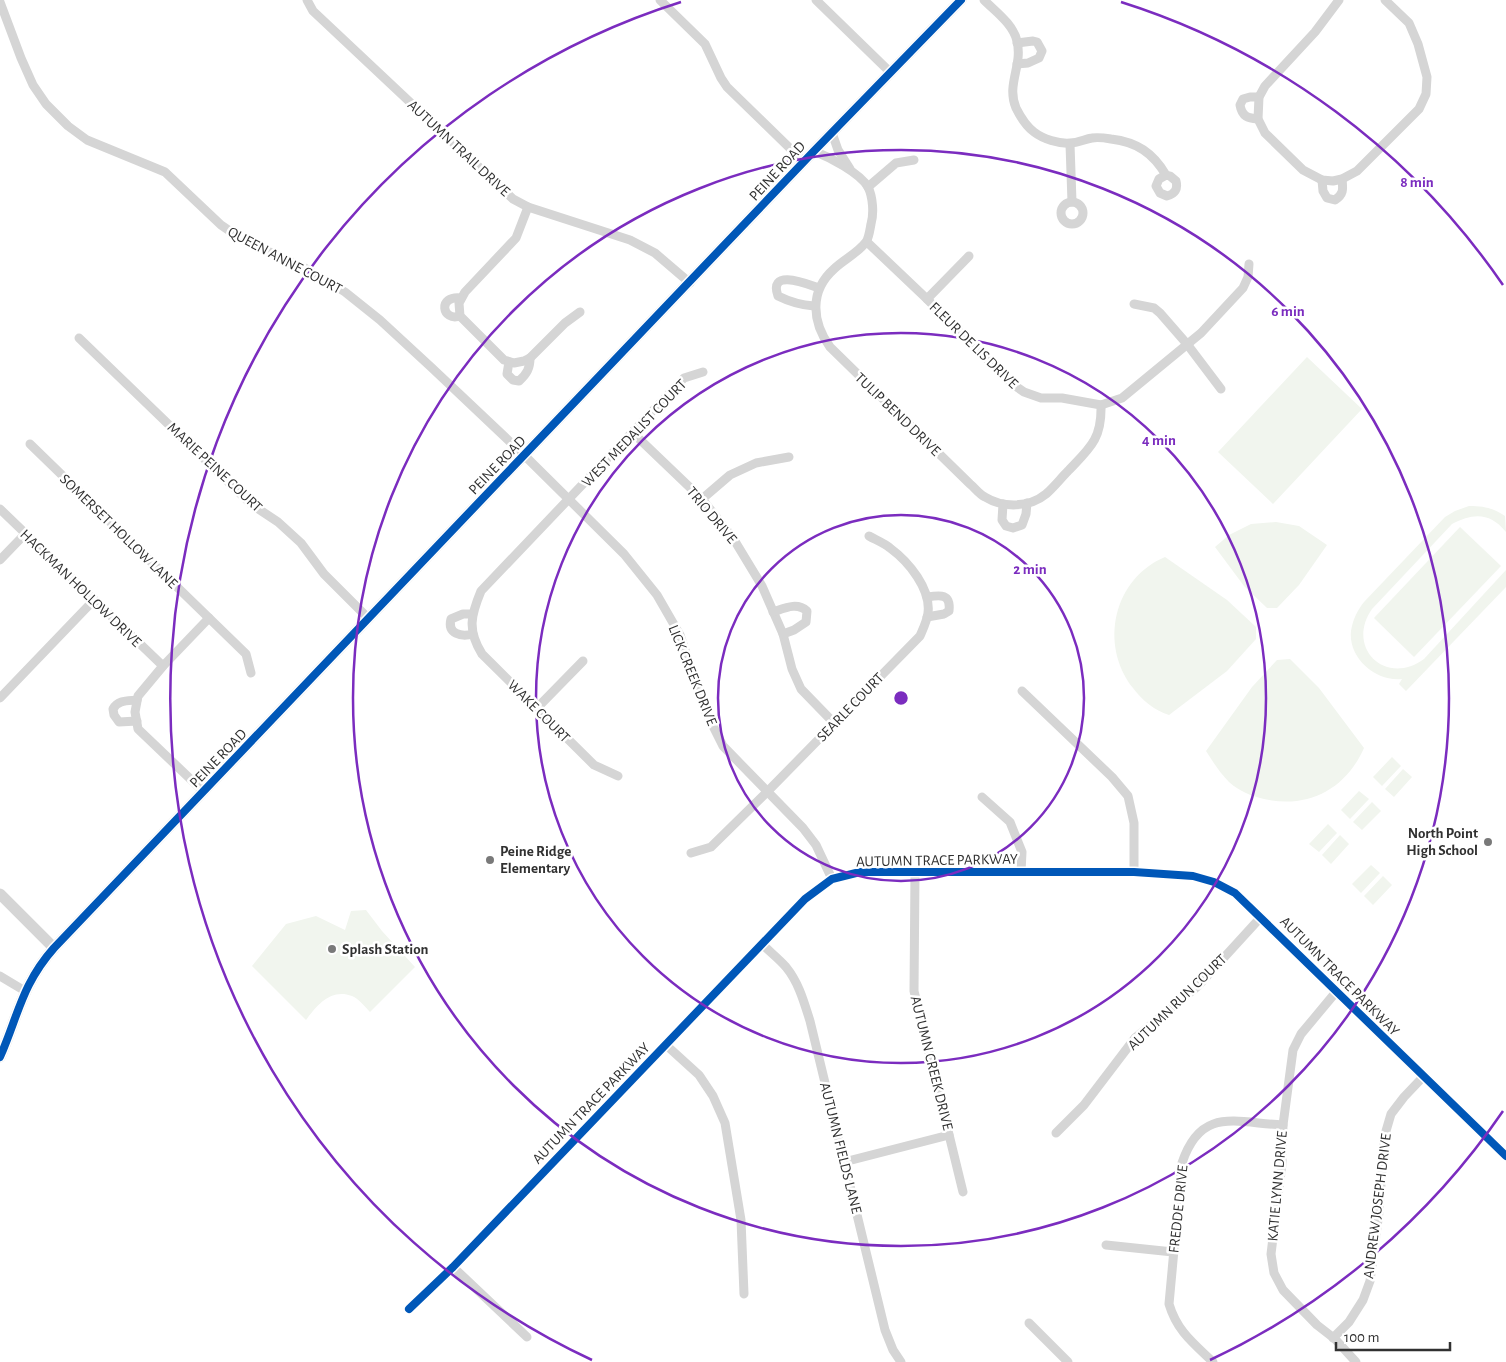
<svg xmlns="http://www.w3.org/2000/svg" width="1506" height="1362" viewBox="0 0 1506 1362" font-family="'Alegreya Sans',sans-serif">
	<style>
		.green { fill: #f1f5ee }
		.lines { fill: none; stroke-linecap: round; stroke-linejoin: round }
		.minor { stroke: #d5d5d5; stroke-width: 9 }
		.tertiary { stroke: #d5d5d5; stroke-width: 11 }
		.cycleway-casing { stroke: #fff; stroke-width: 11 }
		.cycleway { stroke: #0057b8; stroke-width: 8 }
		.ring { fill: none; stroke: #7b2cbf; stroke-width: 2.5 }
		.poi-dot { fill: #797979; stroke: #fff; stroke-width: 2 }
		.labels { text-anchor: middle; stroke-width: 5; stroke-linejoin: round; paint-order: stroke }
		.street-label { font-size: 15px; fill: #313131; stroke: #fff }
		.poi-label { font-size: 15px; font-weight: bold; fill: #313131; stroke: #fff; text-anchor: start }
		.centre { fill: #7b2cbf; stroke: #fff; stroke-width: 2.5 }
		.ring-label { font-size: 15px; text-anchor: middle; font-weight: bold; fill: #7b2cbf; stroke: #fff; stroke-width: 5; stroke-linejoin: round; paint-order: stroke }
	</style>
	<rect width="100%" height="100%" fill="#fff"/>
	<g class="green">
		<polygon points="1307,357 1362,409 1273,504 1218,452"/>
		<path d="M1469,506C1484,506 1493,508 1505,516L1506,532C1490,512 1473,513 1452,524L1372,609C1345,648 1386,687 1424,659L1506,570V587L1406,691L1399,684L1402,679C1376,682 1348,658 1351,631C1353,619 1357,611 1364,602L1445,517L1455,511Z"/>
		<polygon points="1276,522 1299,526 1327,545 1299,585 1277,608 1267,608 1244,586 1215,547 1229,535 1251,524"/>
		<polygon points="1460,527 1501,566 1414,657 1374,618"/>
		<path d="M1165,557L1227,600L1256,627V639L1227,671L1169,715C1154,710 1143,701 1133,688C1099,645 1113,579 1165,557Z"/>
		<path d="M1290,659L1319,688L1364,748C1346,789 1308,809 1264,799C1251,796 1239,791 1229,782C1220,773 1213,762 1206,751L1252,687L1277,660Z"/>
		<polygon points="1392,757 1401,766 1382,786 1373,777"/>
		<polygon points="1403,769 1412,777 1394,797 1385,789"/>
		<polygon points="1359,791 1369,799 1350,819 1341,810"/>
		<polygon points="1372,802 1381,811 1362,830 1353,822"/>
		<polygon points="1328,824 1337,833 1319,852 1309,844"/>
		<polygon points="1340,835 1349,844 1331,864 1322,855"/>
		<polygon points="1371,865 1380,873 1361,893 1352,884"/>
		<polygon points="1383,876 1392,885 1373,905 1364,896"/>
		<path d="M366,910L382,931L415,967L370,1012C365,1007 359,999 352,996C331,988 317,1005 306,1020L252,966L286,924L316,916L345,930L351,911Z"/>
	</g>
	<g class="lines">
		<g class="minor">
			<polyline points="307,0 313,11 513,199 528,207 630,240 655,253 690,283"/>
			<polyline points="660,0 705,44 721,78 727,87 804,162"/>
			<polyline points="816,0 891,73"/>
			<path d="M984,0C996,12 1013,24 1017,41C1023,66 1006,84 1016,108C1021,118 1026,126 1034,132C1043,139 1059,144 1070,143C1078,143 1085,139 1092,138C1098,137 1105,138 1111,139C1137,142 1153,153 1166,175L1170,176L1176,181C1178,189 1175,194 1167,196L1160,193L1156,186L1159,179L1166,175"/>
			<polyline points="1339,0 1315,32 1265,86 1259,97 1258,119 1265,133 1303,170 1322,180 1333,181 1342,179 1357,171 1419,109 1426,94 1427,77 1418,44 1409,23 1385,0"/>
			<polyline points="0,2 21,58 33,85 46,104 68,126 87,140 165,172 221,225 243,240 305,268 345,292 380,320 432,368 525,456 624,554 657,595 680,635 704,708 723,746 803,828 816,845 832,879"/>
			<polyline points="1017,43 1033,41 1037,42 1042,51 1039,58 1028,63 1017,64"/>
			<path d="M1258,119C1248,118 1242,117 1240,105L1243,99L1250,97H1259"/>
			<polyline points="832,133 838,150 850,169"/>
			<polyline points="1070,144 1072,202"/>
			<path d="M814,151C829,157 860,173 868,187C873,197 874,214 871,224C870,229 869,238 866,242C858,253 843,260 834,269C809,291 812,322 830,347L970,484C975,488 979,494 985,497C1003,508 1029,508 1046,494C1054,487 1061,478 1068,471C1090,448 1102,439 1101,405"/>
			<path d="M1322,180L1323,191L1327,198L1335,200C1344,194 1343,189 1342,179"/>
			<polyline points="868,187 896,163 914,160"/>
			<circle cx="1072" cy="213" r="11"/>
			<polyline points="528,207 516,238 465,292 459,303 460,316 504,360 514,363 524,361 530,358 565,323 580,312"/>
			<polyline points="867,242 927,299 1011,383 1024,392 1041,398 1062,398 1101,405 1122,398 1201,333 1243,288 1248,277 1249,264"/>
			<polyline points="927,299 969,256"/>
			<polyline points="1134,304 1154,308 1160,313 1187,344 1221,389"/>
			<path d="M814,306C800,305 790,302 778,296C768,268 807,284 819,288"/>
			<path d="M460,316C442,322 437,295 461,298"/>
			<polyline points="79,338 251,504 278,522 301,543 324,574 369,619"/>
			<path d="M509,362L507,374L513,380L519,381C527,374 530,368 530,358"/>
			<polyline points="632,432 702,499 733,538 762,586 783,634 792,669 801,689 834,723"/>
			<polyline points="30,444 246,654 251,673"/>
			<polyline points="702,499 730,475 756,463 789,457"/>
			<polyline points="1003,504 1002,520 1006,526 1013,528 1022,525 1026,514 1027,503"/>
			<polyline points="0,509 163,666"/>
			<polyline points="0,560 25,534"/>
			<path d="M773,612C785,608 797,602 807,611L806,622L794,630L783,634"/>
			<path d="M472,614H463L451,619C447,634 461,637 473,634"/>
			<path d="M927,617L944,614L949,611C951,593 940,595 927,597"/>
			<polyline points="1022,691 1112,777 1128,796 1134,823 1134,872"/>
			<polyline points="0,698 94,600"/>
			<polyline points="537,708 583,661"/>
			<path d="M137,721L119,722L114,715L113,709C118,700 127,701 137,700"/>
			<path d="M618,776L594,765L482,654C467,630 471,615 481,591L684,378L703,372"/>
			<polyline points="204,792 138,729 135,712 138,696 163,666 209,618"/>
			<polyline points="982,797 1010,822 1022,852 1021,872"/>
			<path d="M691,853L711,847L767,792L920,636C923,629 927,621 928,613C931,589 909,562 890,548C884,543 876,540 869,536"/>
			<polyline points="915,873 914,991 963,1192"/>
			<path d="M763,945C770,952 779,959 786,967C799,983 804,1002 810,1021L885,1330L893,1350L901,1362"/>
			<polyline points="0,976 25,991"/>
			<polyline points="1336,992 1301,1034 1293,1050 1283,1125 1282,1164 1271,1254 1274,1273 1283,1290 1317,1325 1335,1339 1356,1362"/>
			<polyline points="666,1045 699,1075 713,1096 725,1123 741,1220 744,1294"/>
			<polyline points="1056,1133 1084,1105 1135,1038 1198,986 1261,917"/>
			<polyline points="844,1162 949,1135"/>
			<polyline points="1106,1245 1173,1252"/>
			<polyline points="453,1267 527,1337"/>
			<polyline points="409,1309 453,1267 805,899 832,879 860,872 1134,872 1193,876 1214,882 1235,893 1506,1156"/>
			<polyline points="1029,1323 1068,1362"/>
			<polyline points="1333,1338 1349,1322 1363,1300 1370,1281 1379,1212 1384,1144 1386,1131 1391,1114 1404,1097 1423,1077"/>
			<path d="M1213,1362C1193,1343 1177,1331 1169,1304L1182,1163C1201,1106 1236,1123 1283,1125"/>
		</g>
		<g class="tertiary">
			<polyline points="0,894 54,948"/>
			<path d="M0,1057C18,1016 22,984 54,948L814,151L961,0"/>
		</g>
		<g class="cycleway-casing">
			<g id="cycleway">
				<path d="M0,1057C18,1016 22,984 54,948L814,151L961,0"/>
				<polyline points="409,1309 453,1267 805,899 832,879 860,872 1134,872 1193,876 1214,882 1235,893 1506,1156"/>
			</g>
		</g>
		<use href="#cycleway" class="cycleway"/>
	</g>
	<g class="ring">
		<circle cx="901" cy="698" r="183"/>
		<circle cx="901" cy="698" r="365"/>
		<circle cx="901" cy="698" r="548"/>
		<path d="M1503 1111A730 730 0 0 1 1210 1360M592 1360A730 730 0 0 1 681 2M1121 2A730 730 0 0 1 1503 285"/>
	</g>
	<g class="poi-dot">
		<circle cx="1488" cy="842" r="5"/>
		<circle cx="490" cy="860" r="5"/>
		<circle cx="332" cy="949" r="5"/>
	</g>
	<g class="labels">
		<g class="street-label">
			<text transform="translate(459 148) rotate(43)" y="5">AUTUMN TRAIL DRIVE</text>
			<text transform="translate(777 171) rotate(-47)" y="5">PEINE ROAD</text>
			<text transform="translate(285 260) rotate(28)" y="5">QUEEN ANNE COURT</text>
			<text transform="translate(974 345) rotate(44)" y="5">FLEUR DE LIS DRIVE</text>
			<text transform="translate(898 414) rotate(44)" y="5">TULIP BEND DRIVE</text>
			<text transform="translate(634 433) rotate(-46)" y="5">WEST MEDALIST COURT</text>
			<text transform="translate(497 465) rotate(-46)" y="5">PEINE ROAD</text>
			<text transform="translate(215 467) rotate(43)" y="5">MARIE PEINE COURT</text>
			<text transform="translate(712 515) rotate(50)" y="5">TRIO DRIVE</text>
			<text transform="translate(119 531) rotate(44)" y="5">SOMERSET HOLLOW LANE</text>
			<text transform="translate(81 588) rotate(44)" y="5">HACKMAN HOLLOW DRIVE</text>
			<text transform="translate(693 675) rotate(68)" y="5">LICK CREEK DRIVE</text>
			<text transform="translate(850 707) rotate(-46)" y="5">SEARLE COURT</text>
			<text transform="translate(539 711) rotate(45)" y="5">WAKE COURT</text>
			<text transform="translate(218 758) rotate(-46)" y="5">PEINE ROAD</text>
			<text transform="translate(937 860) rotate(-1)" y="5">AUTUMN TRACE PARKWAY</text>
			<text transform="translate(1340 976) rotate(45)" y="5">AUTUMN TRACE PARKWAY</text>
			<text transform="translate(1177 1002) rotate(-44)" y="5">AUTUMN RUN COURT</text>
			<text transform="translate(932 1063) rotate(76)" y="5">AUTUMN CREEK DRIVE</text>
			<text transform="translate(591 1103) rotate(-46)" y="5">AUTUMN TRACE PARKWAY</text>
			<text transform="translate(841 1148) rotate(76)" y="5">AUTUMN FIELDS LANE</text>
			<text transform="translate(1277 1186) rotate(-85)" y="5">KATIE LYNN DRIVE</text>
			<text transform="translate(1377 1206) rotate(-83)" y="5">ANDREW JOSEPH DRIVE</text>
			<text transform="translate(1178 1209) rotate(-84)" y="5">FREDDE DRIVE</text>
		</g>
		<g class="poi-label">
			<text x="1478" y="838" text-anchor="end">North Point<tspan x="1478" dy="17">High School</tspan></text>
			<text x="500" y="856">Peine Ridge<tspan x="500" dy="17">Elementary</tspan></text>
			<text x="342" y="954">Splash Station</text>
		</g>
	</g>
	<circle cx="901" cy="698" r="8" class="centre"/>
	<g class="ring-label">
		<text x="1417" y="187">8 min</text>
		<text x="1288" y="316">6 min</text>
		<text x="1159" y="445">4 min</text>
		<text x="1030" y="574">2 min</text>
	</g>
	<path d="M1336 1342v8h114v-8" fill="none" stroke="#313131" stroke-width="2.5"/>
	<text x="1344" y="1342" font-size="15" fill="#313131" stroke="#ffffff" stroke-width="4" paint-order="stroke">100 m</text>
</svg>
